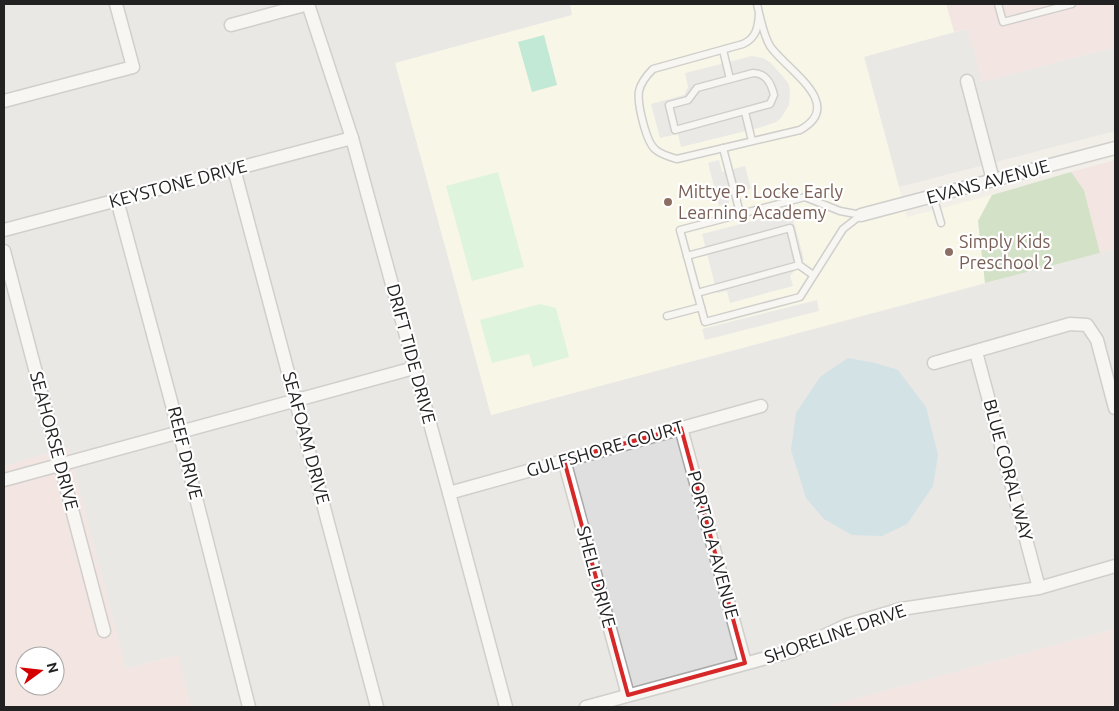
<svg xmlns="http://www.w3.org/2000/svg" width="1119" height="711" viewBox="0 0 1119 711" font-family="Ubuntu,sans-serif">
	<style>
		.residential { fill: #e0dfdf }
		.commercial { fill: #f2dad9; fill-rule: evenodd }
		.education { fill: #ffffe5 }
		.forest { fill: #add19e }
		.park { fill: #c8facc }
		.pitch { fill: #88e0be }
		.parking { fill: #e2e2e2 }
		.water { fill: #aad3df }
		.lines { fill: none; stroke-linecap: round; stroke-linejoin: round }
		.lane-casing { stroke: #a9a9a9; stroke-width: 9 }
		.street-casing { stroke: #a9a9a9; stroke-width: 15 }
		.lane { stroke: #fff; stroke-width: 6 }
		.street { stroke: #fff; stroke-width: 12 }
		.marked { fill: none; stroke: #d62828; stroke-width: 4; stroke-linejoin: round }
		.education-dot { fill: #8d6e63; stroke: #fff; stroke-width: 2 }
		.labels { text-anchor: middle; stroke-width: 4.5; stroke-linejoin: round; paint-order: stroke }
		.street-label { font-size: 18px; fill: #222; stroke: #fff }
		.education-label { font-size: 18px; fill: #785e54; stroke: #fff; text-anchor: start }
	</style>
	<rect width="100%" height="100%" fill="#f2efe9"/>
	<g class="residential">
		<polygon points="4,4 570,4 573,15 396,63 491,415 1115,249 1115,629 825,707 191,707 177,655 126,669 68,448 4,466"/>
		<polygon points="968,29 982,82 1115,47 1115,131 899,187 864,56"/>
	</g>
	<g class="commercial">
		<polygon points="946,4 1115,4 1115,47 982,82 968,29 954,32"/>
		<polygon points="1115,160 1115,249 1100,253 1084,190 1071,172"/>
		<path d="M68,448L126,669L178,655L191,707H4V466ZM25,656H55V686H25Z"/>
		<polygon points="1115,629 1115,707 825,707"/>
	</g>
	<polygon class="education" points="570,4 946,4 954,32 864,57 907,217 992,195 978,221 985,283 491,415 395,63 572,15"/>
	<polygon class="forest" points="1071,172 1084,190 1100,253 985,283 978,221 992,195"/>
	<g class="park">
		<polygon points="498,172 524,267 472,281 446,186"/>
		<polygon points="540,304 556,308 569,357 533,367 529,354 492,363 480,320"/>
	</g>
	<polygon class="pitch" points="544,35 557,85 532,92 518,42"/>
	<g class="parking">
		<polygon points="752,56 763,58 771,63 785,79 789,85 790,92 789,105 781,118 776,122 762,127 681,147 678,134 660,138 651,104 684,95 688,87 685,73"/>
		<polygon points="719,160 722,172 745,166 751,189 728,195 729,203 719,206 708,163"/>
		<polygon points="791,211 804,259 790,276 793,286 730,303 727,291 717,293 702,234"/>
		<polygon points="817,300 819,311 705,340 702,329"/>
	</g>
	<polygon class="water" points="848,358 875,363 898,370 926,407 938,455 933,486 907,524 882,536 852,535 824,519 806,498 791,450 796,413 820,377"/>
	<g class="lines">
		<g class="lane-casing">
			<g id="lane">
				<path d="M757,4L759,13V14C758,28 756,38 743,44L653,69C647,75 641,82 639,91C637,103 646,143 656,150C662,155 670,157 677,159L800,130C847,104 785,69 770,46C764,36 762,24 759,13"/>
				<polyline points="998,4 1003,22 1072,4"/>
				<polyline points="723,50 730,79"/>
				<path d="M753,73C766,73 771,83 774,95L770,104L675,130L669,105L688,100L697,88Z"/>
				<polyline points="745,112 752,141"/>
				<polyline points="723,148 740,213"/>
				<polyline points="933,196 941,223"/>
				<polygon points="805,197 840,211 861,215 843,229 800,297 705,322 680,230"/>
				<polyline points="687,256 790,228 799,265 813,275"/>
				<polyline points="697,293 799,265"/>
				<polyline points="667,316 701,307"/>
			</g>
		</g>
		<g class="street-casing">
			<g id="street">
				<polyline points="308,4 352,138 449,493 506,707"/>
				<polyline points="231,25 308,4"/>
				<polyline points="967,81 993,180"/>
				<polyline points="4,101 133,67 116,4"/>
				<polyline points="234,169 377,707"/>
				<polyline points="117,200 179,431 249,707"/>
				<polyline points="861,215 1115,148"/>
				<polyline points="4,230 352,138"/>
				<polyline points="4,251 104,631"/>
				<polyline points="976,352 1039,588"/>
				<polyline points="934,363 1070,324 1087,325 1097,340 1115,408"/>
				<polyline points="681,428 745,663"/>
				<polyline points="564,460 628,695"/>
				<polyline points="4,480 414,368"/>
				<polyline points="449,493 761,406"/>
				<polyline points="586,707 792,651 847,625 901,609 1039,588 1115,566"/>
			</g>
		</g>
		<use href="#lane" class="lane"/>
		<use href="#street" class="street"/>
	</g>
	<path d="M0 0H1119V711H0ZM681,428L745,663L628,695L564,460Z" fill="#f2efe9" fill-opacity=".55" fill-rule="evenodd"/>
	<path class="marked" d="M681,428L745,663L628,695L564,460Z"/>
	<g class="education-dot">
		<circle cx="668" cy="202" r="5"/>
		<circle cx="949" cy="252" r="5"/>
	</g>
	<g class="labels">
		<g class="street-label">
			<text transform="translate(988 182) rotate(-15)" y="6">EVANS AVENUE</text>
			<text transform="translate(178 184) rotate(-15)" y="6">KEYSTONE DRIVE</text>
			<text transform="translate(411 354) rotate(75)" y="6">DRIFT TIDE DRIVE</text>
			<text transform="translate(306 438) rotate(75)" y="6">SEAFOAM DRIVE</text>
			<text transform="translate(54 441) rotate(75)" y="6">SEAHORSE DRIVE</text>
			<text transform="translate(605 449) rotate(-16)" y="6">GULFSHORE COURT</text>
			<text transform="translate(185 453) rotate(76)" y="6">REEF DRIVE</text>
			<text transform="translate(1008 470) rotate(75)" y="6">BLUE CORAL WAY</text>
			<text transform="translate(713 545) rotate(75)" y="6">PORTOLA AVENUE</text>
			<text transform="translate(596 577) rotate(75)" y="6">SHELL DRIVE</text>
			<text transform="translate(835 634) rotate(-19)" y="6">SHORELINE DRIVE</text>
		</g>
		<g class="education-label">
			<text x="678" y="198">Mittye P. Locke Early<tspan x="678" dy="21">Learning Academy</tspan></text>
			<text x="959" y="248">Simply Kids<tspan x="959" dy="21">Preschool 2</tspan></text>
		</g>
	</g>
	<rect width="1119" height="711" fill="none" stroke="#222222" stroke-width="10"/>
	<g transform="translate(40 671) rotate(75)"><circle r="24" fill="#ffffff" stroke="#a7a7a7"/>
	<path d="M0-4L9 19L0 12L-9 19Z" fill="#d40000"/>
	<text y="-8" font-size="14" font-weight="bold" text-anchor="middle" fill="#222222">N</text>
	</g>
</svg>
